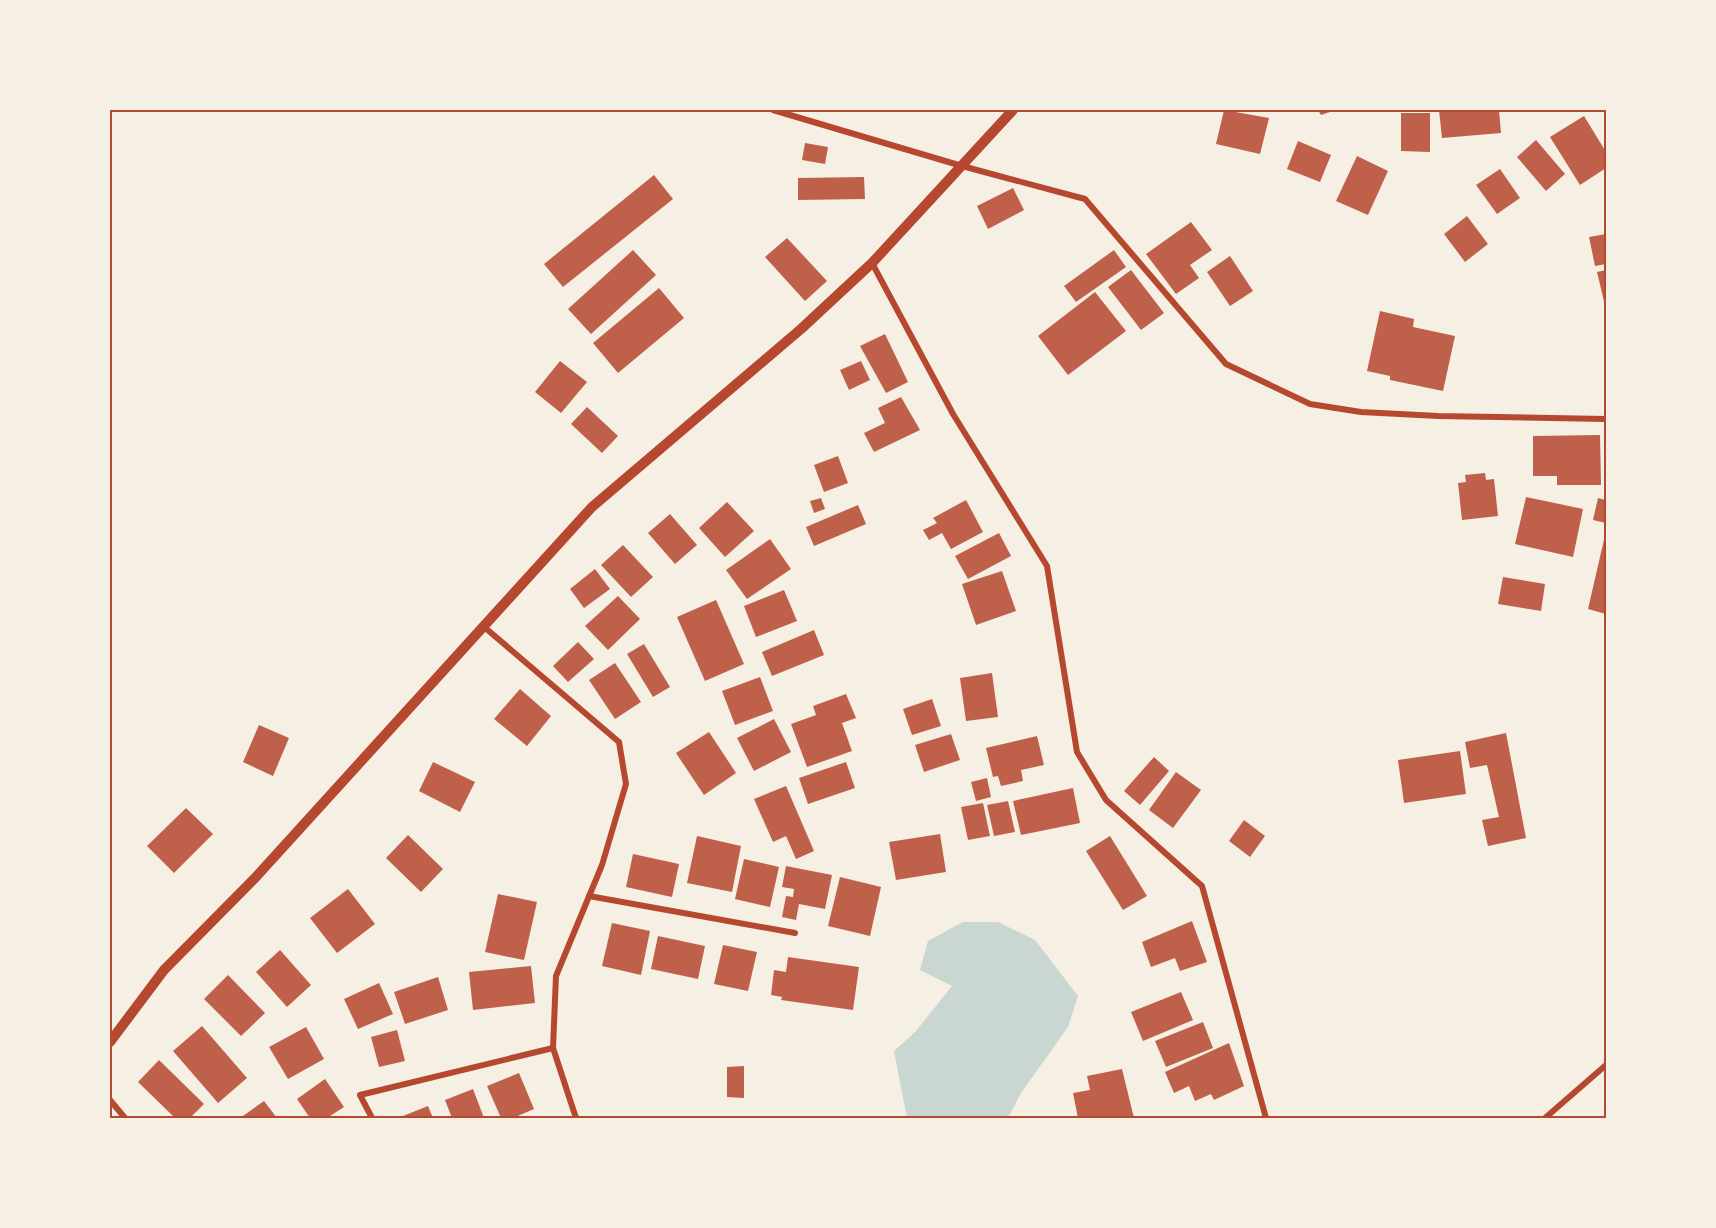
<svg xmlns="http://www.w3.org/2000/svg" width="1716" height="1228" viewBox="0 0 1716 1228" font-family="'Source Serif 4',serif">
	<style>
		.water { fill: #c9d6d2 }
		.building { fill: #bf614a }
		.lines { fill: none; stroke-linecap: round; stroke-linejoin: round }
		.minor { stroke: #b5482f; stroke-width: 6 }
		.tertiary { stroke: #b5482f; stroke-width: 10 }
		.neatline { fill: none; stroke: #b5482f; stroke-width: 2 }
	</style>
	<rect width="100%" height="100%" fill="#f6efe4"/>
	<polygon class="water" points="963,922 998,922 1035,940 1078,996 1068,1027 1021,1093 1008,1118 907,1118 894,1051 916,1031 952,986 920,970 928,941"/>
	<g class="building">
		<polygon points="1224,110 1269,118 1260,154 1216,144"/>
		<polygon points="1318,110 1336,110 1321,115"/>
		<polygon points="1439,110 1499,110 1501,133 1442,138"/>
		<polygon points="1401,113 1430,113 1430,152 1401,151"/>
		<polygon points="1584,116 1606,152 1606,168 1580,185 1550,137"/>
		<polygon points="1536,140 1565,174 1546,191 1517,157"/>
		<polygon points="1298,141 1331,155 1320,182 1287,169"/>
		<polygon points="805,143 828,147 825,164 802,160"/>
		<polygon points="1357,156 1388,171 1368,215 1336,201"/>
		<polygon points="1500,169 1520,198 1497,214 1476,185"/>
		<polygon points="654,175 673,199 563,287 544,264"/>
		<polygon points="864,177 865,199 798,200 798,178"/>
		<polygon points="1013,188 1024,210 988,229 977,206"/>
		<polygon points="1467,216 1488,244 1465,262 1444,234"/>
		<polygon points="1191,222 1212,250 1190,265 1199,278 1176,294 1146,254"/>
		<polygon points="1606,234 1606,264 1595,266 1589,237"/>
		<polygon points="787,238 827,281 805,301 765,257"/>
		<polygon points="633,250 656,275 591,334 568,309"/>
		<polygon points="1114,250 1126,267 1076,302 1064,286"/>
		<polygon points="1230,256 1253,291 1230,306 1207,272"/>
		<polygon points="1131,270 1164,313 1141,330 1108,287"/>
		<polygon points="1606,270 1606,310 1597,272"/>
		<polygon points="659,288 684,318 618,373 593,343"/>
		<polygon points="1095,292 1126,331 1068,375 1038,336"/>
		<polygon points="1380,311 1414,319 1413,327 1455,336 1443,391 1390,380 1390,376 1367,371"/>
		<polygon points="885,334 908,382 886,393 860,346"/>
		<polygon points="560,361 587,382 561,413 535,392"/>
		<polygon points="861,361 870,380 849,390 840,370"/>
		<polygon points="901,397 920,430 874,452 864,433 885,423 878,408"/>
		<polygon points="587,407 618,436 602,453 571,424"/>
		<polygon points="1600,435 1601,485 1557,485 1557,476 1533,476 1533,436"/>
		<polygon points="838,456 848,483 824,492 814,465"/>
		<polygon points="1485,473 1486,480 1494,479 1498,516 1462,520 1458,483 1466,482 1465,475"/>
		<polygon points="1526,497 1583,509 1573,557 1515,544"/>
		<polygon points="821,498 825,509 814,513 810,501"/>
		<polygon points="1598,498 1606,500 1606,523 1593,520"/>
		<polygon points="966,500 983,532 951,549 942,533 929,540 923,530 937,523 933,518"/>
		<polygon points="727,502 754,531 725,557 699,528"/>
		<polygon points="858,505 866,524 814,546 806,527"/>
		<polygon points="670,514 697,545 675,564 648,533"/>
		<polygon points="1606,531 1606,614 1588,609"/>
		<polygon points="999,533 1011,556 968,579 955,556"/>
		<polygon points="770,539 791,569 747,599 726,570"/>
		<polygon points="623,545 653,577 631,597 601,565"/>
		<polygon points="595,569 610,589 584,608 570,589"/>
		<polygon points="1002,571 1016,611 976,625 962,584"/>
		<polygon points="1503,577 1545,584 1541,611 1498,604"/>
		<polygon points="784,590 797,621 756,637 744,606"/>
		<polygon points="618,596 640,619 608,650 585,626"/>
		<polygon points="716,600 744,664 705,681 677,617"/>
		<polygon points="814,630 824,655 772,676 762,652"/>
		<polygon points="578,642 594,659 568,682 553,666"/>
		<polygon points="644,644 670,687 653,697 627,654"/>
		<polygon points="615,663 641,702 615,719 589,680"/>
		<polygon points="992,673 998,717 966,721 960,678"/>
		<polygon points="760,677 773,711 735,725 722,691"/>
		<polygon points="520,689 551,716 527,746 494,719"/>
		<polygon points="846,694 856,718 842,723 852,751 807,767 791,724 816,715 813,706"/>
		<polygon points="932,699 941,726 912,735 903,709"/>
		<polygon points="774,719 791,752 754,771 737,738"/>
		<polygon points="259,725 289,738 273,776 243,762"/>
		<polygon points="709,732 736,773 704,795 676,753"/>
		<polygon points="1506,733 1526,838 1488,846 1482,820 1499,817 1487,765 1470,768 1465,742"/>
		<polygon points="951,734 960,760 924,772 915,745"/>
		<polygon points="1037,736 1044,765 1021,770 1023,781 1001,786 998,776 993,777 986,748"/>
		<polygon points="1460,751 1466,794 1404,803 1398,760"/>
		<polygon points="1154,757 1169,771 1140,805 1124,791"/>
		<polygon points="433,762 475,782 460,812 419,791"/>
		<polygon points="846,762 855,788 808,804 799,778"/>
		<polygon points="1176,772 1201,790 1173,828 1149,810"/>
		<polygon points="987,778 991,797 976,801 971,782"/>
		<polygon points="786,786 814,851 796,859 786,836 773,842 754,799"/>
		<polygon points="1073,788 1080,823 1021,835 1013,801"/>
		<polygon points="1008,801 1015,832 994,836 987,805"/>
		<polygon points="983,803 990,836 968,840 961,807"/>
		<polygon points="186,808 213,834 174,873 147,846"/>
		<polygon points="1244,820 1265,836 1250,857 1229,841"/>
		<polygon points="940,834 946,872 896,880 889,842"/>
		<polygon points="408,835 443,869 421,892 386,858"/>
		<polygon points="697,836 741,846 732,892 687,883"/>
		<polygon points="1110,836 1147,896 1123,910 1086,851"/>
		<polygon points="633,854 679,864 672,897 626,887"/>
		<polygon points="744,859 779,867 770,907 735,899"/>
		<polygon points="786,866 832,875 825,909 799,904 796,920 782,917 786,896 793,897 794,889 782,887"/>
		<polygon points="840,877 881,887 870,936 828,926"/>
		<polygon points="348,889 375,924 337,953 310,918"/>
		<polygon points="498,894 537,902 524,960 485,952"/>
		<polygon points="1192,921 1207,962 1180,971 1175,958 1151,967 1142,942"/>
		<polygon points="612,923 650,931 641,975 602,966"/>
		<polygon points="658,936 705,946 698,979 651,969"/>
		<polygon points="723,945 757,952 748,991 714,984"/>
		<polygon points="280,950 311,985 287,1007 256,972"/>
		<polygon points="788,957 859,967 853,1010 781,1000 782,997 771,995 774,970 786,972"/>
		<polygon points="531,966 535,1003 473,1010 469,972"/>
		<polygon points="228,975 265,1013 241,1036 204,999"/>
		<polygon points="438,977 448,1010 405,1024 394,992"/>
		<polygon points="379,983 393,1014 358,1029 344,999"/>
		<polygon points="1181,992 1193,1020 1143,1041 1131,1012"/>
		<polygon points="1203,1022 1213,1048 1166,1067 1155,1041"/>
		<polygon points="202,1026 247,1078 218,1103 173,1051"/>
		<polygon points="306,1027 324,1059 288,1079 269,1047"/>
		<polygon points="397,1030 405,1061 379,1067 371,1037"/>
		<polygon points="1229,1043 1244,1086 1214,1100 1211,1094 1195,1101 1189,1086 1174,1093 1165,1072"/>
		<polygon points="159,1060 204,1104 190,1118 175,1118 138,1082"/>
		<polygon points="744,1066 744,1098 727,1097 727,1067"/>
		<polygon points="1122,1069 1134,1118 1078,1118 1073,1093 1090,1090 1087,1076"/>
		<polygon points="519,1073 534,1109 513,1118 501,1118 487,1086"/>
		<polygon points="325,1079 344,1107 327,1118 310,1118 297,1099"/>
		<polygon points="473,1089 484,1118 452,1118 445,1100"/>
		<polygon points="264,1101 277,1118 240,1118"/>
		<polygon points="428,1106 433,1118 398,1118"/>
	</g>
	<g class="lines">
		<g class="minor">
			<polyline points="773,110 962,166 1085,199 1226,364 1310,404 1361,412 1438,416 1606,419"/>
			<polyline points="872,263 953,414 1047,566 1077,752 1106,800 1202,886 1266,1118"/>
			<polyline points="483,626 619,742 626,784 602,865 556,976 553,1048 576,1118"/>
			<polyline points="589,896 795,933"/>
			<polyline points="110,1100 125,1118"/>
			<polyline points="372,1118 360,1095 553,1048"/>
			<polyline points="1545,1118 1606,1065"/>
		</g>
		<polyline class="tertiary" points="110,1042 164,970 255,878 592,507 801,329 872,263 1013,110"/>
	</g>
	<rect width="1716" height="1228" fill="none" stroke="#f6efe4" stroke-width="222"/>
	<rect x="111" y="111" width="1494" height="1006" class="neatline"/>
</svg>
